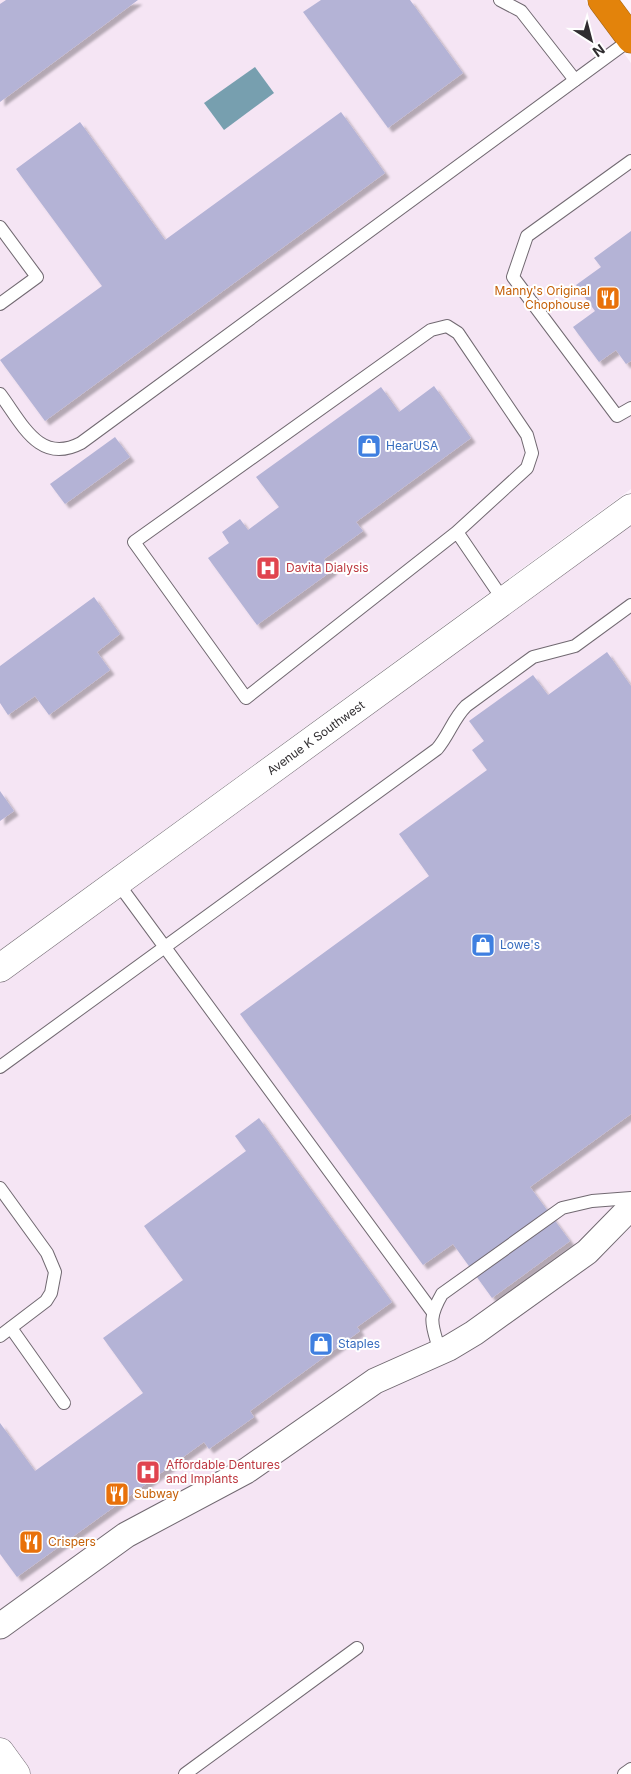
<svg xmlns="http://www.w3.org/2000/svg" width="631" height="1774" viewBox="0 0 631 1774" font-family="Inter,sans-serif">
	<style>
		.built { fill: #f5e5f4 }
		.water { fill: #779faf }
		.building { fill: #b4b3d6; filter: url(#shadow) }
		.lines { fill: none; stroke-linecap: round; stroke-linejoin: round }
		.lane-casing { stroke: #716971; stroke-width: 14 }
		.street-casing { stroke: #716971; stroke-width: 27 }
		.secondary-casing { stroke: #716971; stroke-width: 29 }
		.highway-casing { stroke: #a46518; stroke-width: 29 }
		.lane { stroke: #fff; stroke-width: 12 }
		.street { stroke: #fff; stroke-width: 25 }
		.secondary { stroke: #fff; stroke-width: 28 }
		.highway { stroke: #e3830b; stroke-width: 28 }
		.labels { text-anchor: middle; stroke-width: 4; stroke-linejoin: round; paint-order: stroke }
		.food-label { font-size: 12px; fill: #c56008; stroke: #fff; text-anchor: start }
		.shop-label { font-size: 12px; fill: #366cbe; stroke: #fff; text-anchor: start }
		.health-label { font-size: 12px; fill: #be3a42; stroke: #fff; text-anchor: start }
		.street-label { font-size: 12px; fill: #302d30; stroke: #fff }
	</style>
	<defs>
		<filter id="shadow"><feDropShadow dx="4.5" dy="4.5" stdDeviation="1" flood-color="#0004"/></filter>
	</defs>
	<rect width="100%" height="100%" fill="#fcf3fc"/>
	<g class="built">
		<polygon points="0,0 585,0 631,63 631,489 0,950"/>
		<polygon points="631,507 631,1774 0,1774 0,968"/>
	</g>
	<polygon class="water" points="255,67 274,93 224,130 204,103"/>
	<g class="building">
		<polygon points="6,0 138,0 0,102 0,4"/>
		<polygon points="321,0 410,0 463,73 388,128 303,12"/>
		<polygon points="341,112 385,173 45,421 0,360 102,286 16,169 80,122 165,240"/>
		<polygon points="631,231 631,361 626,364 616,350 599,362 573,327 595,311 576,285 601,267 594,258"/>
		<polygon points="434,386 471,438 356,522 363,531 324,559 333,570 257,625 208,558 229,543 222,532 240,519 248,530 279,507 256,477 381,387 399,412"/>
		<polygon points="115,437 130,457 65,504 50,484"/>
		<polygon points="94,597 120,634 97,652 110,670 49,715 35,696 8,715 0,703 0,666"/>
		<polygon points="607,652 631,686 631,1114 530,1187 570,1241 492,1298 453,1244 423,1265 240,1014 429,876 399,834 487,770 472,750 484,741 469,721 533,675 548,695"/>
		<polygon points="0,791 14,811 0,821"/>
		<polygon points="259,1118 392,1302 357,1327 360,1331 250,1411 254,1417 209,1449 204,1442 17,1577 0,1554 0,1423 35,1471 143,1393 103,1338 183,1280 144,1226 246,1151 235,1136"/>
	</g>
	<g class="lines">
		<g class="lane-casing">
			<g id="lane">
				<polyline points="500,0 521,11 575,80"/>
				<polyline points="631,161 527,236 513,277 617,416 631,408"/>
				<polyline points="0,227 37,277 0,304"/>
				<path d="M0,394C22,423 39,465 81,443L631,39"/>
				<polyline points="457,532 246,698 134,542 431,330 447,326 458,333 527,435 532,453 527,468 457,532 504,601"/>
				<polyline points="117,882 432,1311"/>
				<path d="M0,1067L437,749C449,735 453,719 466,706L533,657L575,646L631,605"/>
				<polyline points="0,1188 47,1253 55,1272 51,1293 46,1301 0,1336"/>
				<polyline points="11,1328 64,1403"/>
				<path d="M440,1352C432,1324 427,1320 442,1294L562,1208L592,1201L631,1198"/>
				<polyline points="185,1774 357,1648"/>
				<polyline points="624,1774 631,1769"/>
			</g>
		</g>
		<g class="street-casing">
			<polyline id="street" points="0,1626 126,1535 246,1471 375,1381 449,1348 474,1333 587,1252 631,1207"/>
		</g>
		<g class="secondary-casing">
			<g id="secondary">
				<polyline points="0,968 631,508"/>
				<polyline points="0,1752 16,1774"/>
			</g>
		</g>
		<g class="highway-casing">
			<polyline id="highway" points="602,0 631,39"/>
		</g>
		<use href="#lane" class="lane"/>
		<use href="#street" class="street"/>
		<use href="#secondary" class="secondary"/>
		<use href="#highway" class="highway"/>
	</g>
	<defs>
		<g id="restaurant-square" transform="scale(1.25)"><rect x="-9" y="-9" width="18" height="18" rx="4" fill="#e8710a" stroke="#fff"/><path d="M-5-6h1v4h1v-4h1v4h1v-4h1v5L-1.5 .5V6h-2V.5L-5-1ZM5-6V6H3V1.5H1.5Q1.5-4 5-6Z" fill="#fff"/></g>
		<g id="shop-square" transform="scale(1.25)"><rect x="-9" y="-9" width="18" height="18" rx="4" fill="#3f7fe0" stroke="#fff"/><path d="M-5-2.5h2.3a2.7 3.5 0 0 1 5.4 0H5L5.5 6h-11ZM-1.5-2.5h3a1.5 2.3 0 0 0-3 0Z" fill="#fff"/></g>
		<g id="hospital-square" transform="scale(1.25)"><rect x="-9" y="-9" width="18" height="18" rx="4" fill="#e0444e" stroke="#fff"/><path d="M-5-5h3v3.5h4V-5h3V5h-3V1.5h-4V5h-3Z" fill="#fff"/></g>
	</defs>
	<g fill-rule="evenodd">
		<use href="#restaurant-square" x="608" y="298"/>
		<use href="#shop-square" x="369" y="446"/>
		<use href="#hospital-square" x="268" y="568"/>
		<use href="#shop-square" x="483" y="945"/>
		<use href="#shop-square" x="321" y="1344"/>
		<use href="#hospital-square" x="148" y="1472"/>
		<use href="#restaurant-square" x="117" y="1494"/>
		<use href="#restaurant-square" x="31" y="1542"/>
	</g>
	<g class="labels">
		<g class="food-label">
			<text x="590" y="295" text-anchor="end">Manny's Original<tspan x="590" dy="14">Chophouse</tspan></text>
			<text x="134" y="1498">Subway</text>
			<text x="48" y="1546">Crispers</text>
		</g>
		<g class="shop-label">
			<text x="386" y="450">HearUSA</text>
			<text x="500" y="949">Lowe's</text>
			<text x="338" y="1348">Staples</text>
		</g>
		<g class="health-label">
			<text x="286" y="572">Davita Dialysis</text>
			<text x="166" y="1469">Affordable Dentures<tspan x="166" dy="14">and Implants</tspan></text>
		</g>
		<g class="street-label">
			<text transform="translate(316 738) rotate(-36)" y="4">Avenue K Southwest</text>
		</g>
	</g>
	<g transform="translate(591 40) rotate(144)" stroke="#ffffff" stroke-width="4" paint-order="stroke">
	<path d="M0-4L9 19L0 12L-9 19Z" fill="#302d30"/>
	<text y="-8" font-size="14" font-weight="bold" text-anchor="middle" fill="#302d30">N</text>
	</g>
</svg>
